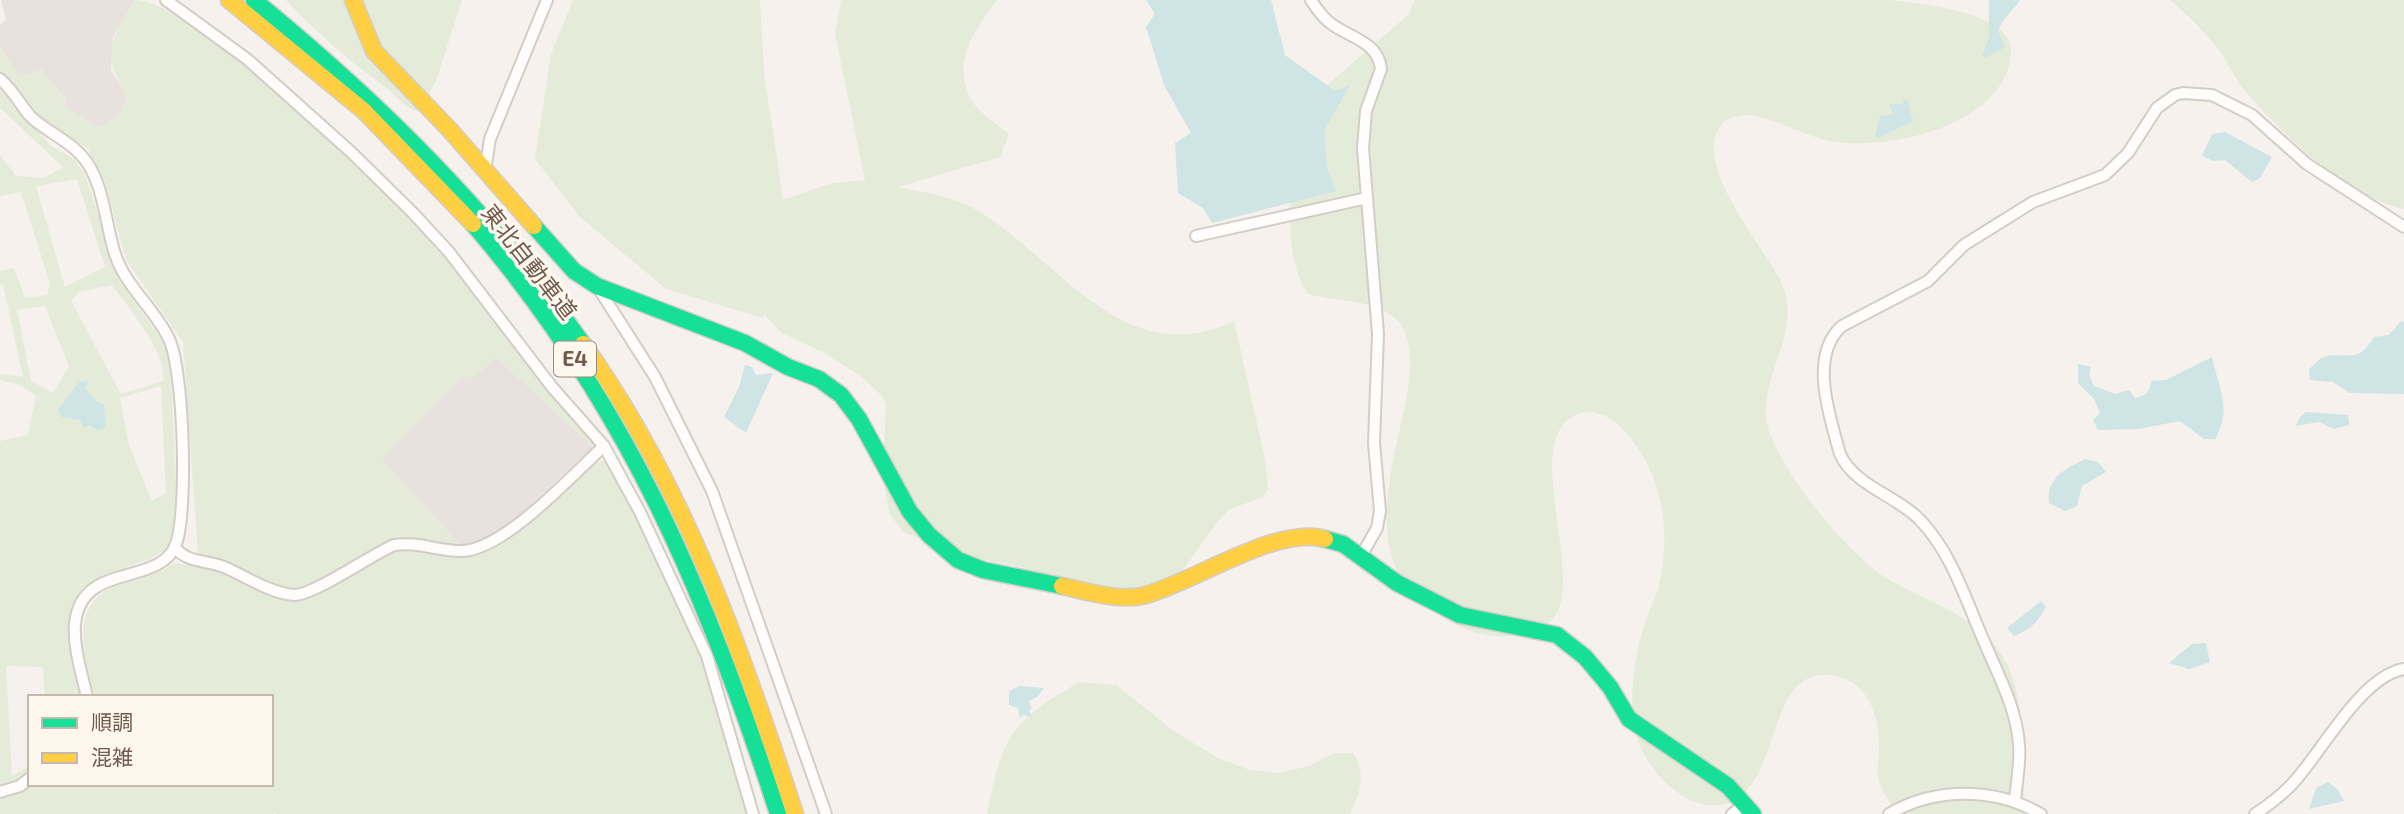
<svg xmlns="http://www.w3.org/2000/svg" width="2404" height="814" viewBox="0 0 2404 814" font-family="'Exo 2','Noto Sans JP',sans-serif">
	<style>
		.industrial { fill: #e8e1dd }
		.green { fill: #e4ebd8; fill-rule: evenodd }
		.water { fill: #cfe4e5 }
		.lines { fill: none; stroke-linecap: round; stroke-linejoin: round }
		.street-casing { stroke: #d3cdc7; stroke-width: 14 }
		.fast-casing { stroke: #d4cdc7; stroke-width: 19 }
		.slow-casing { stroke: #d4cdc7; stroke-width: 19 }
		.street { stroke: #fefdfc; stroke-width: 10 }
		.fast { stroke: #16e098; stroke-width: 16 }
		.slow { stroke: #ffcf43; stroke-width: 16 }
		.labels { text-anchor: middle; stroke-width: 7; stroke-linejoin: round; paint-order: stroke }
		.shield { fill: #fdf7ee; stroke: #9b897e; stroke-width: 2 }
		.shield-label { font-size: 21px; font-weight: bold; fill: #715a4e }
		.street-label { font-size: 23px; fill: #715a4e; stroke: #fdf7ee }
	</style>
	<rect width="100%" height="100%" fill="#f6f1ec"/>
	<g class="industrial">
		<polygon points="1,0 135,0 113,37 111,70 127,97 119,117 99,127 64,107 65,98 42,70 19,76 0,47 0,25 6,19"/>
		<polygon points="496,357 593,447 494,539 463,548 381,459 463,375 469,381"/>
	</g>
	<g class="green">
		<path d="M135,0C196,0 398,201 443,253C497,313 546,379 598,442L593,447L496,357L469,381L463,375L381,459L463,548C445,545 421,536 403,539C363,545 335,584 296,592L198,555L183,342L126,260L105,182L88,149L36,113L0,74V47L19,76L42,70L64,98V107L99,127L119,117L127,98C101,53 110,42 135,0Z"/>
		<path d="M286,0H462L436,81L418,112C403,107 397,95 384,86C349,61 316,32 286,0Z"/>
		<path d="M573,0H760L764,72L783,200L832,183L865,180L835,34L841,0H997C975,29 950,64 972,101C979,113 998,125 1009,134L1000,157L898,187C925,192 956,197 980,212C1060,262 1126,373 1234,321L1265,459L1268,488L1263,497L1230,509L1217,522L1181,573L1141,602L1121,605L1058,585L1022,567L964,556L903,532L889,513L883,475L886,404L882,396L862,377L826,354L782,333L764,314L763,318L666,289L580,217L535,159L551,54Z"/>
		<path d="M1415,0C1522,0 1629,0 1737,0C1783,0 1844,0 1889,0C1918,3 2012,12 2011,51C2009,125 1887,152 1830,141C1803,136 1771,115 1745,115C1736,116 1726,118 1721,125C1691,165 1764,246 1782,284C1803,333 1758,376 1767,424C1777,467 1847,554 1885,577C1926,603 1984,616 2007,664C2027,707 2022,767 2025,814H1896C1891,803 1881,790 1878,778C1876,768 1880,756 1879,746C1879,713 1867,679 1830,675C1757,668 1787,814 1706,805C1694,802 1686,799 1677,792C1658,778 1642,757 1636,734C1628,700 1634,655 1645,623C1649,610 1656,598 1659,585C1672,528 1662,471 1622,428C1609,415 1589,406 1572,417C1525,445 1579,565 1558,611C1550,628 1526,634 1510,636C1478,640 1439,619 1416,597C1333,515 1460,353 1386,312C1363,299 1333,301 1308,294C1277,250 1294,158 1302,107L1409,14Z"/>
		<path d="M2170,0H2404V209C2346,197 2280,132 2242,87C2233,76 2228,62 2219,50C2205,32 2188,15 2170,0Z"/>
		<path d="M0,90L50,145L75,160L86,177L119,280L161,339L170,358L177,507L171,546L150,559L105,574L86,590L75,606L80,697H45L43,667L6,666L12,776L30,766V772L12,785L0,788V441L28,435L36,396L20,385L0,380V374L23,377L3,284L0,285V271L14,268L25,298L47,295L50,284L21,192L0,196V155L16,176L44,178L63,167L0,108ZM77,179L105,267L65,287L36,186ZM112,285C128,307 168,354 163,381L121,394L71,301L79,292ZM45,306L69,366L53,393L31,381L17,310ZM89,380L85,388L96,401L104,405L106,428L98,431L90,425L83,427L80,420L61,417L58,408L79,382ZM161,386L166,493L152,501L129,445L120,398Z"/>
		<path d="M607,458L704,656L750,814H276L273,810L274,814H0V800L30,784H271V697H92C84,658 68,600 119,585C139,578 157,576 174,563L216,570L285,601H300L385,554L408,548L463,554L491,550L594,464Z"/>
		<path d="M1078,682L1116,685L1175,732L1218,758L1250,770L1279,773L1309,766L1334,753H1353C1367,773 1360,794 1350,814H987C995,773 1001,735 1037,709C1050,699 1065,692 1078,682Z"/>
	</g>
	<g class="water">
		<polygon points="1146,0 1271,0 1285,55 1335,91 1350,85 1324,131 1327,168 1336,191 1212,223 1203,208 1178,193 1175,143 1191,133 1164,85 1146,27 1155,14"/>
		<path d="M1989,0H2020C2012,12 2003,17 1998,31L2005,47L1985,58L1982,55L1989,38Z"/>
		<polygon points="1904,99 1907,100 1913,121 1878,138 1875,136 1880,116 1893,114 1889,104 1903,104"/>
		<polygon points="2225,132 2272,157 2260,178 2252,182 2225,160 2213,161 2202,156 2212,134"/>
		<path d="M2401,321L2404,322V394L2350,393L2333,382L2310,380L2309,369C2314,365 2320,357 2327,356C2352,353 2358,363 2374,337L2389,335Z"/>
		<path d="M2212,357C2218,387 2233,409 2215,439H2204L2180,421L2138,429L2098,430L2093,420L2100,413L2094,399L2078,383V364L2091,367L2089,375L2094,386L2115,394L2129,390L2135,398C2145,396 2151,391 2151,381L2166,380Z"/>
		<polygon points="745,365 752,367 756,375 773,373 746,433 724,417 739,387"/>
		<polygon points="89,380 85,388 96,401 104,405 106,428 98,431 90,425 83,427 80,420 61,417 58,409 79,382"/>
		<polygon points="2306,412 2348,415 2349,425 2334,429 2319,422 2296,426 2299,418"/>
		<path d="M2085,459L2098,462L2106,472L2082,486L2077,506L2065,511L2049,503C2046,478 2065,469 2085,459Z"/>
		<path d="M2041,601L2046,607C2038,622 2030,630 2014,636L2007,628Z"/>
		<polygon points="2206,643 2210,662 2189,669 2169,663 2192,644"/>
		<polygon points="1020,686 1044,688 1037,697 1028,701 1032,708 1029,711 1032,717 1023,715 1020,719 1018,708 1009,705 1009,691"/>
		<polygon points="2328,782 2338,790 2344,801 2309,809 2316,788"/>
	</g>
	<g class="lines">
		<g class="street-casing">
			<g id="street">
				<polyline points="166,0 247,59 351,152 413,213 449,252 552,387 604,446 640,512 707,656 753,814"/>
				<path d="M1311,0C1316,8 1322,16 1329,22C1346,37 1378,40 1381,69L1366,111L1363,148L1378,334L1374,443L1380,511L1377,528L1361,556"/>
				<path d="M0,79C12,89 20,104 30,116C45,131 67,139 81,155C104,179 105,224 115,254C125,286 155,309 169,339C184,370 188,512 176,544C160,588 81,560 75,624C73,647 82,674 87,697"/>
				<polyline points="485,171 490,139 547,0"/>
				<polyline points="1196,236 1367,198"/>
				<polyline points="597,286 655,377 712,491 826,814"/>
				<path d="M175,548C188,563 206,560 224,567C245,576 270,593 294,595C312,596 371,555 394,545C418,541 440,552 464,551C507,547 571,476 604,446"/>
				<polyline points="0,792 20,786 30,778"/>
				<path d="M2015,802C2016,783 2021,763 2019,744C2016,706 1997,673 1983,639C1965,598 1952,554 1921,521C1898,496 1854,486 1840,454C1830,417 1808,356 1842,326L1928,281L1964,245L2033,202L2105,175L2128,153L2157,108L2175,95L2183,93L2212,95L2252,115L2307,164L2404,227"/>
				<polyline points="1732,814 1746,804"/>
				<path d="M1889,814C1935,787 1994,787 2041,814"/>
				<path d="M2255,814C2269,805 2282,795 2293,783C2323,751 2360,677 2404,669"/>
			</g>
		</g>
		<g class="fast-casing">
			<g id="fast">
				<path d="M254,0C381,104 488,210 583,344"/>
				<path d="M473,224C627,404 706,591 778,814"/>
				<polyline points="534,226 574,271 597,286 745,343 788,367 819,379 841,395 859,419 910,512 929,535 958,560 983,570 1062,586"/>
				<polyline points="1325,539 1343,544 1397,583 1460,615 1557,635 1585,657 1610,687 1629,719 1728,786 1753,814"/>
			</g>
		</g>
		<g class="slow-casing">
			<g id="slow">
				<polyline points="229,0 364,111 473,224"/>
				<polyline points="353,0 374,51 449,129 534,226"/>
				<path d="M583,344C684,485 742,651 795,814"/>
				<path d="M1062,586C1086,591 1117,601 1142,596C1191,584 1278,524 1325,539"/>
			</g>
		</g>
		<use href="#street" class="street"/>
		<use href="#fast" class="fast"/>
		<use href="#slow" class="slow"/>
	</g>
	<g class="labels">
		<rect class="shield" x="554" y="341.5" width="42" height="35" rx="5"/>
		<g class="shield-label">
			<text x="575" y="366">E4</text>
		</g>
		<g class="street-label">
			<text transform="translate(529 262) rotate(52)" y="8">東北自動車道</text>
		</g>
	</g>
	<rect x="28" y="695" width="245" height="91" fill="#fdf7ee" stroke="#c5b8ae" stroke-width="2"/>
	<rect x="42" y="718" width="35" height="10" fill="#16e098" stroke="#c5b8ae" stroke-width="2"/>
	<text x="91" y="730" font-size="21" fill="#715a4e">順調</text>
	<rect x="42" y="753" width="35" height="10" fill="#ffcf43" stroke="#c5b8ae" stroke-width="2"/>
	<text x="91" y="765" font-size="21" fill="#715a4e">混雑</text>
</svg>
